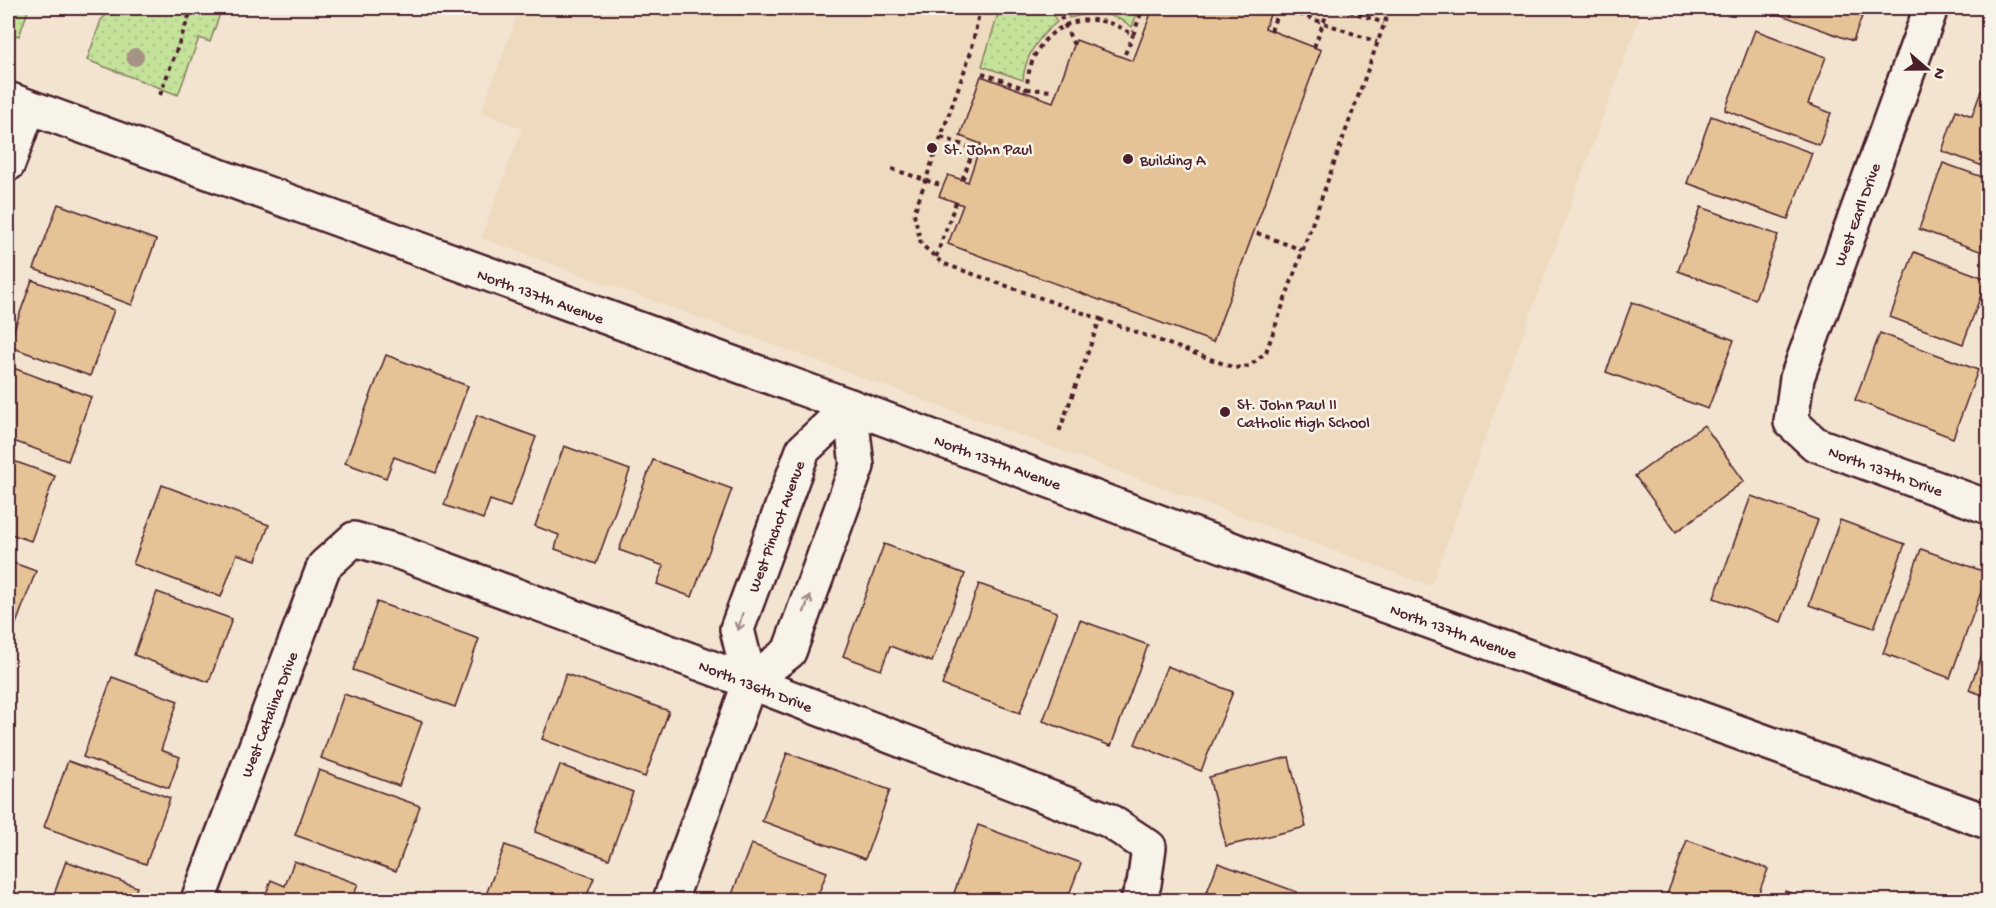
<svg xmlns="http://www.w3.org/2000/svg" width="1996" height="908" viewBox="0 0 1996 908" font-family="'Gochi Hand',sans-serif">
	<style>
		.built { fill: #eedabf }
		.grass { fill: url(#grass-dots); stroke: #878062; stroke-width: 1.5 }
		.building { fill: #e6c297; stroke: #4a1f2b; stroke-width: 1.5 }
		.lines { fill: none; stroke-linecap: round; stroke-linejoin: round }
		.minor-casing { stroke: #4a1f2b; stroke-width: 38 }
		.path { stroke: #4a1f2b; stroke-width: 4; stroke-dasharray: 4.5 4.5; stroke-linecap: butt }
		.minor { stroke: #f7f3e8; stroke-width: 33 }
		.tree { fill: #a69385 }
		.oneway { stroke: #a0898a }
		.poi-dot { fill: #4a1f2b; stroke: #f7f3e8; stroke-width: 2 }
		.labels { text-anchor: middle; stroke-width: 5; stroke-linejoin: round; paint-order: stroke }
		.poi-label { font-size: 16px; fill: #4a1f2b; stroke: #f7f3e8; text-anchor: start }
		.street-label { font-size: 16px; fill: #4a1f2b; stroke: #f7f3e8 }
	</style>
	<defs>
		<pattern id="grass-dots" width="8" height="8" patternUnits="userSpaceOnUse" patternTransform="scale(1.5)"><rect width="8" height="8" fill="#c4e29a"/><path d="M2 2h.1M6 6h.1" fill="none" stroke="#aac185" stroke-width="1.8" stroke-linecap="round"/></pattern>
	</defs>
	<rect width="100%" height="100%" fill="#f2e4d0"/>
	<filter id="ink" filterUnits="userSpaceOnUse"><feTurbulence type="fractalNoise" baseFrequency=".0167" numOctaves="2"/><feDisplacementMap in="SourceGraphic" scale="12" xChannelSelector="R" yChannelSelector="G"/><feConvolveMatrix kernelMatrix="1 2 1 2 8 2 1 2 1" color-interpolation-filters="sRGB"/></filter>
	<g filter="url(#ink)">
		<polygon class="built" points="520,8 1643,8 1431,586 481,238 522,129 481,112"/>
		<g class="grass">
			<polygon points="8,8 29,8 19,36 8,32"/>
			<polygon points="113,8 212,8 221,11 210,42 199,38 178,95 87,60 101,20"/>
			<path d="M1000,8H1050L1057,22C1038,37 1025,55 1023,80L982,66Z"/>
			<path d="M1064,8H1139L1132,27C1112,11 1092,12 1069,18Z"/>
		</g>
		<g class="building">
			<polygon points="1153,8 1259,8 1271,12 1265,28 1321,50 1213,342 948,244 963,205 939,196 948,175 968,182 981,144 960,136 981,76 1053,102 1076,40 1133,61"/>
			<polygon points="1762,8 1865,8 1853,41"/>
			<polygon points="1755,30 1826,57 1808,104 1831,113 1819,145 1725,110"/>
			<polygon points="1981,91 1988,94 1988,168 1942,151 1956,110 1972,116"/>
			<polygon points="1711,116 1812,153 1788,219 1687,183"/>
			<polygon points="1943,163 1988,179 1988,254 1919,229"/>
			<polygon points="58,204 156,240 132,305 34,269"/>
			<polygon points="1701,207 1778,235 1755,299 1678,271"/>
			<polygon points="1914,252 1987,279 1963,344 1890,317"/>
			<polygon points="32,280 114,310 90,376 8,346"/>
			<polygon points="1632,302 1734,340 1708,409 1606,372"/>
			<polygon points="1880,333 1978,370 1953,438 1855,400"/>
			<polygon points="386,355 468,386 436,473 394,457 386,478 345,463"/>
			<polygon points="8,366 91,397 68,461 8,439"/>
			<polygon points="477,415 536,437 510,507 490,500 483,519 444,505"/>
			<polygon points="1704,425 1744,481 1676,532 1635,476"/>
			<polygon points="564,446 630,470 596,564 555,549 559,535 535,526"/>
			<polygon points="8,459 55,476 31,541 8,533"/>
			<polygon points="653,460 732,489 692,597 657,584 664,566 619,550"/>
			<polygon points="162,485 269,525 256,560 237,554 221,597 133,564"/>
			<polygon points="1751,496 1818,520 1781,622 1714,598"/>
			<polygon points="1840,520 1905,544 1874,628 1809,605"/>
			<polygon points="884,544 965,574 932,662 890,646 881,670 843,656"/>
			<polygon points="1921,549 1988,573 1950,678 1883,653"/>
			<polygon points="8,561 36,571 11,637 8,636"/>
			<polygon points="979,584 1057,612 1020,713 942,685"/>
			<polygon points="157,592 232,619 209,682 134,655"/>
			<polygon points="377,602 479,639 455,707 353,670"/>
			<polygon points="1080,620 1148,645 1111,746 1043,721"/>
			<polygon points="1988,638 1988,697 1969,690"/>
			<polygon points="1167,666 1233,692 1201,771 1135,744"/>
			<polygon points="566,674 669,711 645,777 542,739"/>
			<polygon points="112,677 178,701 161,750 180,757 169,788 83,757"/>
			<polygon points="344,694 422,722 399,786 321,758"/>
			<polygon points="787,753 890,790 865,859 762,821"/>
			<polygon points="1289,757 1306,827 1226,846 1209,777"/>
			<polygon points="68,761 170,798 146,864 44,827"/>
			<polygon points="560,765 633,792 609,859 535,832"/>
			<polygon points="319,770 420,806 396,871 295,835"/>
			<polygon points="978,825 1081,863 1067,900 975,900 954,893"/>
			<polygon points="1687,840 1768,869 1756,900 1665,900"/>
			<polygon points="751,844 827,872 816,900 730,900"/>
			<polygon points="505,845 594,878 585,900 484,900"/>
			<polygon points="66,861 137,887 132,900 52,900"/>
			<polygon points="294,861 358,884 352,900 264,900 271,880 285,886"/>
			<polygon points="1218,863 1297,892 1294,900 1204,900"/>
			<polygon points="1785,891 1810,900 1781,900"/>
		</g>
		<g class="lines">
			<g class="minor-casing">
				<g id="minor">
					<polyline points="1931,8 1797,378 1791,422 1815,444 1988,507"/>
					<polyline points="8,99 850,406 1309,578 1988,822"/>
					<polyline points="8,164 29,107"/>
					<polyline points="750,682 737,629 803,450 850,406"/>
					<polyline points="198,900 324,566 354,539 396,551 750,682 1108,820 1149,847 1144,884 1138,900"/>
					<polyline points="670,900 750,682 789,652 857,466 850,406"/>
				</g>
			</g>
			<g class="path">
				<polyline points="980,8 971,52 914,213 921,244 942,263 1100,319 1059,432"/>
				<polyline points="1057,8 1074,45"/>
				<polyline points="1282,8 1377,42"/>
				<polyline points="1341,8 1384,23"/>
				<polyline points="1271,31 1279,8"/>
				<polyline points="1314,47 1329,8"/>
				<polyline points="1125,54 1133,35"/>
				<path d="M982,73L1027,89C1028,30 1085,0 1133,35L1143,8"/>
				<polyline points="1027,89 1052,91"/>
				<polyline points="160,95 192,8"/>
				<polyline points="941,137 974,149 962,180"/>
				<polyline points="892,169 943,186"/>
				<polyline points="1257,233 1302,250"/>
				<polyline points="936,257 956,202"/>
				<polyline points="1100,319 1235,368 1250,366 1266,352 1390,8"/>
			</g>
			<use href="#minor" class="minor"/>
		</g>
		<circle class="tree" cx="135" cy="57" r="9"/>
		<defs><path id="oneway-shaft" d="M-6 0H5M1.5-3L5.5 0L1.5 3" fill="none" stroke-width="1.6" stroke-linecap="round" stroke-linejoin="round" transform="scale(1.5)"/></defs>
		<g class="oneway">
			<use href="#oneway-shaft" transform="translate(807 604) rotate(-70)"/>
			<use href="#oneway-shaft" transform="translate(740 622) rotate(106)"/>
		</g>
	</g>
	<g class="poi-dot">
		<circle cx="932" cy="148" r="6"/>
		<circle cx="1128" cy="159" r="6"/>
		<circle cx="1225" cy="412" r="6"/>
	</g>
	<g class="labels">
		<g class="poi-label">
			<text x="944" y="154">St. John Paul</text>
			<text x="1140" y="165">Building A</text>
			<text x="1237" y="409">St. John Paul II<tspan x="1237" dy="18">Catholic High School</tspan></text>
		</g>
		<g class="street-label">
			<text transform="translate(1856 214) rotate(-70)" y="6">West Earll Drive</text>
			<text transform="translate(541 295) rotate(20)" y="6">North 137th Avenue</text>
			<text transform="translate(998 461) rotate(20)" y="6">North 137th Avenue</text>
			<text transform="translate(1886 470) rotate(20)" y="6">North 137th Drive</text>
			<text transform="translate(775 526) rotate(-70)" y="6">West Pinchot Avenue</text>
			<text transform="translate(1454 630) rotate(20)" y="6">North 137th Avenue</text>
			<text transform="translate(756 685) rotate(21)" y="6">North 136th Drive</text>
			<text transform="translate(268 714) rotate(-69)" y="6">West Catalina Drive</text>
		</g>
	</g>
	<rect width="1996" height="908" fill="none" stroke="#f7f3e8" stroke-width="30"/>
	<rect x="15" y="15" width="1966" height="878" fill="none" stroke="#4a1f2b" stroke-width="2" filter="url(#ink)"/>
	<g transform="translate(1927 69) rotate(110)" stroke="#f7f3e8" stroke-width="4.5" paint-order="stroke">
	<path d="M0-4.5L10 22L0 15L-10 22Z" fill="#4a1f2b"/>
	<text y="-9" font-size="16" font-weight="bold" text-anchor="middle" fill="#4a1f2b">N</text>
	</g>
</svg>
